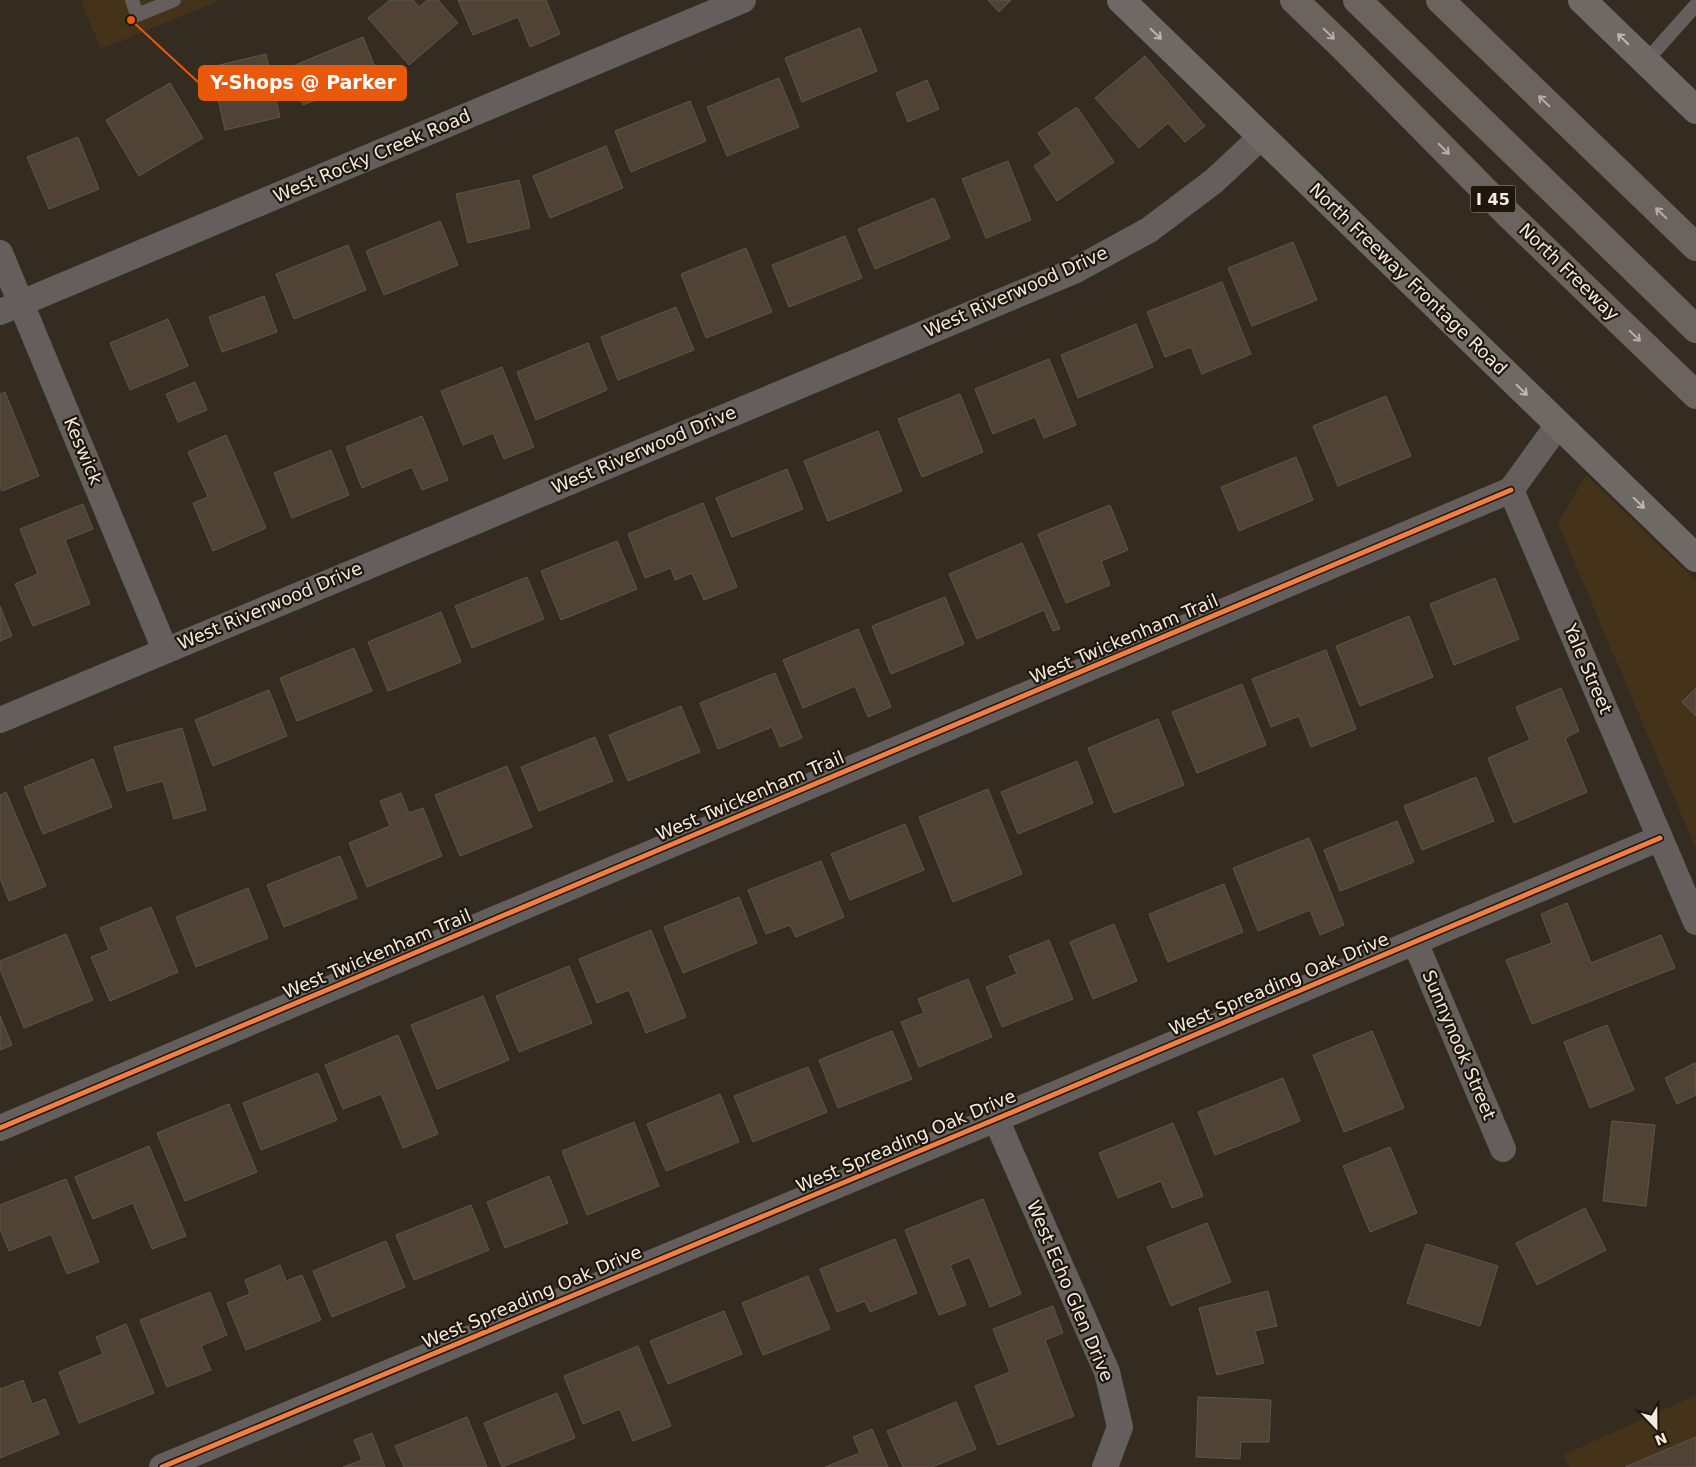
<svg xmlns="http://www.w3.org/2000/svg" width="1696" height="1467" viewBox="0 0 1696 1467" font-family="'DejaVu Sans',sans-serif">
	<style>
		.built { fill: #443219 }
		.building { fill: #504336; stroke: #5e564d }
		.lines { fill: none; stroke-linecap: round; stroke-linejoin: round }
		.service { stroke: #645f5c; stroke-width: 14 }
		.minor { stroke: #645f5c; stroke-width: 26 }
		.secondary { stroke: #6f6966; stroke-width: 28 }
		.motorway { stroke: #6b635d; stroke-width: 28 }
		.cycleway-casing { stroke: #1e170e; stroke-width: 8 }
		.cycleway { stroke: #f27e40; stroke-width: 5 }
		.oneway { stroke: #bfb6ad }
		.oneway2 { stroke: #b6ada3 }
		.labels { text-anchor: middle; stroke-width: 4.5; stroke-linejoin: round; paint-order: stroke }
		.shield { fill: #1e170e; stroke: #b4ab9f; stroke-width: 1 }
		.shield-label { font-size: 16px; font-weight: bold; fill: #f4eadd }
		.street-label { font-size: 18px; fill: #f4eadd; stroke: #1e170e }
		.leader { fill: none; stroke: #e8590c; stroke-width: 2 }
		.callout-dot { fill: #e8590c; stroke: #1e170e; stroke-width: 2 }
		.callout { fill: #e8590c; stroke: #e8590c; stroke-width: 2 }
		.callout-label { font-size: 19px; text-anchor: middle; font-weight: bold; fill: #fff }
	</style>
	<rect width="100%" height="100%" fill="#342c21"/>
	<g class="built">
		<polygon points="81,0 221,0 101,49"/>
		<polygon points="1586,475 1696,581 1696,849 1558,523"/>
		<polygon points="1696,1395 1696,1467 1569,1467 1563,1455"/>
	</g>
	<g class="building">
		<polygon points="390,0 413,0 419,7 427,0 438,0 458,23 409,65 368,18"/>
		<polygon points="458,0 546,0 560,34 530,47 518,17 473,35"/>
		<polygon points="988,0 1011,0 999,12"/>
		<polygon points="860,28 877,71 802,102 785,58"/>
		<polygon points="363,37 378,75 303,105 288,68"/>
		<polygon points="266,54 280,117 225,130 211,67"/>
		<polygon points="1145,56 1205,126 1185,142 1168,123 1139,148 1095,98"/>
		<polygon points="779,78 799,127 727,156 707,107"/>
		<polygon points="927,80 939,109 908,122 896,93"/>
		<polygon points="170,83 203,138 139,176 106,120"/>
		<polygon points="690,101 706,141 631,172 615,131"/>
		<polygon points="1077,107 1114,162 1057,201 1034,166 1052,154 1038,133"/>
		<polygon points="78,137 99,189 49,209 27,157"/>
		<polygon points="606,146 623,188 550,218 533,176"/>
		<polygon points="1008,161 1031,220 986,238 962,179"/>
		<polygon points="519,180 530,228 468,243 456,194"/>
		<polygon points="934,198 950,238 875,269 858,229"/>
		<polygon points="440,221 458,265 384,295 366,251"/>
		<polygon points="845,236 862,278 789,307 772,265"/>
		<polygon points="1293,242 1317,300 1252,326 1228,268"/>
		<polygon points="348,245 366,290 294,319 276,274"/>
		<polygon points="746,248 772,312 706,338 681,274"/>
		<polygon points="1222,282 1251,354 1202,374 1191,347 1165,357 1147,312"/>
		<polygon points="264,296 277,332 222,352 209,317"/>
		<polygon points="676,307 694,350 618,380 601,337"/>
		<polygon points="168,319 188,366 130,390 110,343"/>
		<polygon points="1136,324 1153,367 1078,398 1061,355"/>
		<polygon points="588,343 607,390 536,420 517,372"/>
		<polygon points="1049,359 1076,425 1044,438 1035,417 993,434 975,389"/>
		<polygon points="502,367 534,447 504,459 493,433 463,445 441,391"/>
		<polygon points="195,382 207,410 178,422 166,394"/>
		<polygon points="5,392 39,476 2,491 0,487 0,394"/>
		<polygon points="960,394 983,452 922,477 898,419"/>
		<polygon points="1386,396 1411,456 1338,486 1313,426"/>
		<polygon points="422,416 448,480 422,490 412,467 362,488 346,447"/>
		<polygon points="878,431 902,491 828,521 804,461"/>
		<polygon points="226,435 266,528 213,551 193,503 208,497 188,452"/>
		<polygon points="331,450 349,495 292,518 274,473"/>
		<polygon points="1296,457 1313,500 1239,531 1221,487"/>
		<polygon points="787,469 803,509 732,537 716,498"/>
		<polygon points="703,503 737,587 704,600 692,573 675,580 671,568 645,578 628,534"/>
		<polygon points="83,504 93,529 65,540 90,604 33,626 15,584 38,574 20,529"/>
		<polygon points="1110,505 1128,550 1101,561 1110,585 1066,603 1038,534"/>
		<polygon points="617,541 637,589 561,620 541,571"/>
		<polygon points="1022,543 1060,629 1053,631 1044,610 977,639 949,574"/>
		<polygon points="527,577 544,619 472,648 455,606"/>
		<polygon points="1495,578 1519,639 1454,665 1430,604"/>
		<polygon points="945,597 964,644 891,674 872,626"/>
		<polygon points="0,606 12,636 0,641"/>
		<polygon points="441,612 461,662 388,691 368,642"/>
		<polygon points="1409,616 1433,677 1360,706 1336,646"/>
		<polygon points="858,629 891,707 868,717 855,686 803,708 783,660"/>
		<polygon points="354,648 372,691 297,721 280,678"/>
		<polygon points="1326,650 1356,729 1311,747 1299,716 1271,727 1252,679"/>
		<polygon points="775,673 802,738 780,747 772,727 718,749 700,703"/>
		<polygon points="1242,684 1266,745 1197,773 1172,712"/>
		<polygon points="1561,688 1579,731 1565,738 1587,792 1514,823 1488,758 1530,740 1516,707"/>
		<polygon points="1696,688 1696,716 1682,702"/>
		<polygon points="269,690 287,736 213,766 195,720"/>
		<polygon points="681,706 700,752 628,781 609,735"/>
		<polygon points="1158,719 1184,785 1114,813 1088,748"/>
		<polygon points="182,728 206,810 174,819 163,781 127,791 114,747"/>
		<polygon points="595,737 613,781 539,811 521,767"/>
		<polygon points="93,759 112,807 43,834 24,787"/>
		<polygon points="1077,761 1093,803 1018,834 1001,792"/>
		<polygon points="507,766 532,827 460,856 435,795"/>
		<polygon points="1476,777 1494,821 1422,850 1404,806"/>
		<polygon points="988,789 1022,874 953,902 919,817"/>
		<polygon points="6,792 46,886 9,901 0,878 0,795"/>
		<polygon points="401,793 409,813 423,808 442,856 367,887 349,843 390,826 380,801"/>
		<polygon points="1397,821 1414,862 1340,891 1324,850"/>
		<polygon points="905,824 924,870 850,900 831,854"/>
		<polygon points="1309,838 1344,925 1320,935 1310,910 1258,931 1233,868"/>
		<polygon points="340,856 357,898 284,927 267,885"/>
		<polygon points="821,861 844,917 796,937 790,925 766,934 748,890"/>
		<polygon points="1224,884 1243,932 1168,962 1149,914"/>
		<polygon points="248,888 268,938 196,967 176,917"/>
		<polygon points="739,897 757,943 683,973 664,927"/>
		<polygon points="1567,903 1591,963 1661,935 1675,968 1532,1024 1506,960 1552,943 1541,914"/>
		<polygon points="151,907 178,972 110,1001 91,957 109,950 100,928"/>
		<polygon points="1114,924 1137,981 1093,999 1070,942"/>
		<polygon points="651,930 686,1017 646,1033 629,990 597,1003 579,959"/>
		<polygon points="66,934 93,1000 24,1028 0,969 0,961"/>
		<polygon points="1049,940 1073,999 1002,1027 986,987 1017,974 1009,956"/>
		<polygon points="569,966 592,1023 519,1052 496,996"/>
		<polygon points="968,979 992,1037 919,1067 901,1022 924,1013 918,999"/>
		<polygon points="483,996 509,1060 437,1089 411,1025"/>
		<polygon points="0,1016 12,1045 0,1050"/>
		<polygon points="1607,1025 1634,1090 1590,1108 1564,1042"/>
		<polygon points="892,1031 912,1079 838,1108 819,1060"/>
		<polygon points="1372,1031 1404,1108 1344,1132 1313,1055"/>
		<polygon points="398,1035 438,1134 403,1148 381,1094 343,1109 325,1065"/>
		<polygon points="1695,1063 1696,1095 1677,1104 1665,1078"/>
		<polygon points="808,1067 827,1112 753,1142 734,1096"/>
		<polygon points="318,1073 337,1120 261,1150 243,1103"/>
		<polygon points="1283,1078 1300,1121 1215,1155 1198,1112"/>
		<polygon points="720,1094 739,1142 666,1171 647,1124"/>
		<polygon points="229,1104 257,1172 185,1201 157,1133"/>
		<polygon points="1612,1121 1655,1125 1646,1206 1603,1201"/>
		<polygon points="634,1122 659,1186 587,1215 562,1151"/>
		<polygon points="1173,1123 1203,1196 1172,1208 1161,1181 1118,1198 1099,1153"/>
		<polygon points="149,1146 186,1236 152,1249 133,1203 93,1219 75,1177"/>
		<polygon points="1390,1147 1417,1213 1370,1232 1343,1166"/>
		<polygon points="549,1176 568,1223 505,1248 487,1202"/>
		<polygon points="66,1179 99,1262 67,1274 51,1234 9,1251 0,1229 0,1205"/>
		<polygon points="983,1199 1021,1294 990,1307 970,1257 950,1265 966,1305 939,1315 905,1230"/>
		<polygon points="471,1205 489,1250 414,1280 396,1235"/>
		<polygon points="1585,1208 1606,1250 1537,1285 1516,1243"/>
		<polygon points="1207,1223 1231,1282 1171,1306 1147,1247"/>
		<polygon points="895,1239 917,1293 870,1312 865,1301 837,1312 820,1269"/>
		<polygon points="386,1241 405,1287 332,1317 313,1271"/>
		<polygon points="1426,1244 1498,1266 1480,1326 1407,1303"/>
		<polygon points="280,1265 286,1281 302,1275 321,1320 246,1350 227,1303 250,1294 245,1280"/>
		<polygon points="808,1276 830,1329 763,1355 742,1303"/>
		<polygon points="1268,1291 1277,1326 1255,1331 1264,1363 1217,1375 1199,1308"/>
		<polygon points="210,1292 227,1335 201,1346 211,1370 167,1387 140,1320"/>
		<polygon points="1053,1306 1063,1333 1045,1340 1074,1416 998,1445 975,1386 1010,1372 993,1329"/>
		<polygon points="724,1311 742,1354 668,1384 650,1341"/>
		<polygon points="126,1324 154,1393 79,1423 59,1372 103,1354 96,1337"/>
		<polygon points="638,1346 671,1426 633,1441 620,1409 583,1424 564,1376"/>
		<polygon points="23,1380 32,1404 45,1399 59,1434 0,1458 0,1387 1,1389"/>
		<polygon points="557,1393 575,1438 502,1467 484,1423"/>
		<polygon points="1198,1397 1271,1400 1269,1442 1241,1442 1240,1459 1196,1457"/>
		<polygon points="956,1402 976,1449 932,1467 903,1467 887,1431"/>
		<polygon points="467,1417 487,1467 404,1467 395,1446"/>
		<polygon points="872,1429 888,1467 825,1467 860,1453 853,1437"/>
		<polygon points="372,1433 385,1467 343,1467 362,1460 354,1440"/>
		<polygon points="1696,1437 1696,1467 1625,1467"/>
	</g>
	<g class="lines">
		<g class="service">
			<polyline points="132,0 137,15 174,0"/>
			<polyline points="1646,61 1696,5"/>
		</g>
		<g class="minor">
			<polyline points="0,253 165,650"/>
			<polyline points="0,312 743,0"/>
			<polyline points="1511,490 1696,922"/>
			<polyline points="1511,490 1558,425"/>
			<polyline points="0,720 1074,271 1149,230 1214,181 1261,137"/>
			<polyline points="1415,942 1503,1149"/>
			<polyline points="996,1119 1107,1372 1120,1427 1105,1467"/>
			<polyline points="0,1128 1511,490"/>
			<polyline points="162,1467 996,1119 1660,838"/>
		</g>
		<g class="secondary">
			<polyline points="1121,0 1696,558"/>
			<polyline points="1582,0 1696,110"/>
		</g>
		<g class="motorway">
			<polyline points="1294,0 1343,47 1509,215 1696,395"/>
			<polyline points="1357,0 1696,329"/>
			<polyline points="1440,0 1696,247"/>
		</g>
		<g class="cycleway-casing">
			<g id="cycleway">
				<polyline points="0,1128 1511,490"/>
				<polyline points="162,1467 996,1119 1660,838"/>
			</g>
		</g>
		<use href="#cycleway" class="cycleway"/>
	</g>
	<defs><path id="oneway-shaft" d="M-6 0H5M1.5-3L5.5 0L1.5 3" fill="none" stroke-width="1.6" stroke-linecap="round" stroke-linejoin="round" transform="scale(1.25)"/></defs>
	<g class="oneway">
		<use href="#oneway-shaft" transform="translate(1156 34) rotate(44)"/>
		<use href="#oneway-shaft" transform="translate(1623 39) rotate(-136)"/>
		<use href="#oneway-shaft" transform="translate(1522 390) rotate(44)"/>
		<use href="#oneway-shaft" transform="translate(1639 503) rotate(44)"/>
	</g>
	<g class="oneway2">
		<use href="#oneway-shaft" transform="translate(1329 34) rotate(44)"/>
		<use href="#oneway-shaft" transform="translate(1544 101) rotate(-136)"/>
		<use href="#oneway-shaft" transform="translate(1444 149) rotate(45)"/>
		<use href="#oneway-shaft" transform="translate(1661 213) rotate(-136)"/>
		<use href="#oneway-shaft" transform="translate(1635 336) rotate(44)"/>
	</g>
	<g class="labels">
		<rect class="shield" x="1470.5" y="185.5" width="45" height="27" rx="4"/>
		<g class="shield-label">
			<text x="1493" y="205">I 45</text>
		</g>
		<g class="street-label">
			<text transform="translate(372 156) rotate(-23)" y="6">West Rocky Creek Road</text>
			<text transform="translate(1569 272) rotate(44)" y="6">North Freeway</text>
			<text transform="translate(1408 279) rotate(44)" y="6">North Freeway Frontage Road</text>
			<text transform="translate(1016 292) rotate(-24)" y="6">West Riverwood Drive</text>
			<text transform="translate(644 450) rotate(-23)" y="6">West Riverwood Drive</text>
			<text transform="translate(83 451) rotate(67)" y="6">Keswick</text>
			<text transform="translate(270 606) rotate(-23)" y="6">West Riverwood Drive</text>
			<text transform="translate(1124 639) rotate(-23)" y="6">West Twickenham Trail</text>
			<text transform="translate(1588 669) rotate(67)" y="6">Yale Street</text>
			<text transform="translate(750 796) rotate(-23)" y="6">West Twickenham Trail</text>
			<text transform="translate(377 954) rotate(-23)" y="6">West Twickenham Trail</text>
			<text transform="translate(1279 984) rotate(-23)" y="6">West Spreading Oak Drive</text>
			<text transform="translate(1459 1045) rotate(67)" y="6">Sunnynook Street</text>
			<text transform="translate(906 1141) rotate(-23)" y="6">West Spreading Oak Drive</text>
			<text transform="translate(1070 1291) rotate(67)" y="6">West Echo Glen Drive</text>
			<text transform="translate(532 1297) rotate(-23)" y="6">West Spreading Oak Drive</text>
		</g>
	</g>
	<path class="leader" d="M131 20L199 83"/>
	<circle class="callout-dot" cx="131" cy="20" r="5"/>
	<rect class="callout" x="199" y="66" width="207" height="34" rx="5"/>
	<g class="callout-label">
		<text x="303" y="89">Y-Shops @ Parker</text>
	</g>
	<g transform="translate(1656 1427) rotate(158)" stroke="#1e170e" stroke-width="4" paint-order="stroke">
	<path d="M0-4L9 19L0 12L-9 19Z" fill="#f4eadd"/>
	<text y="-8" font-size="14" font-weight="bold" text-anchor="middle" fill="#f4eadd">N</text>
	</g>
</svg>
